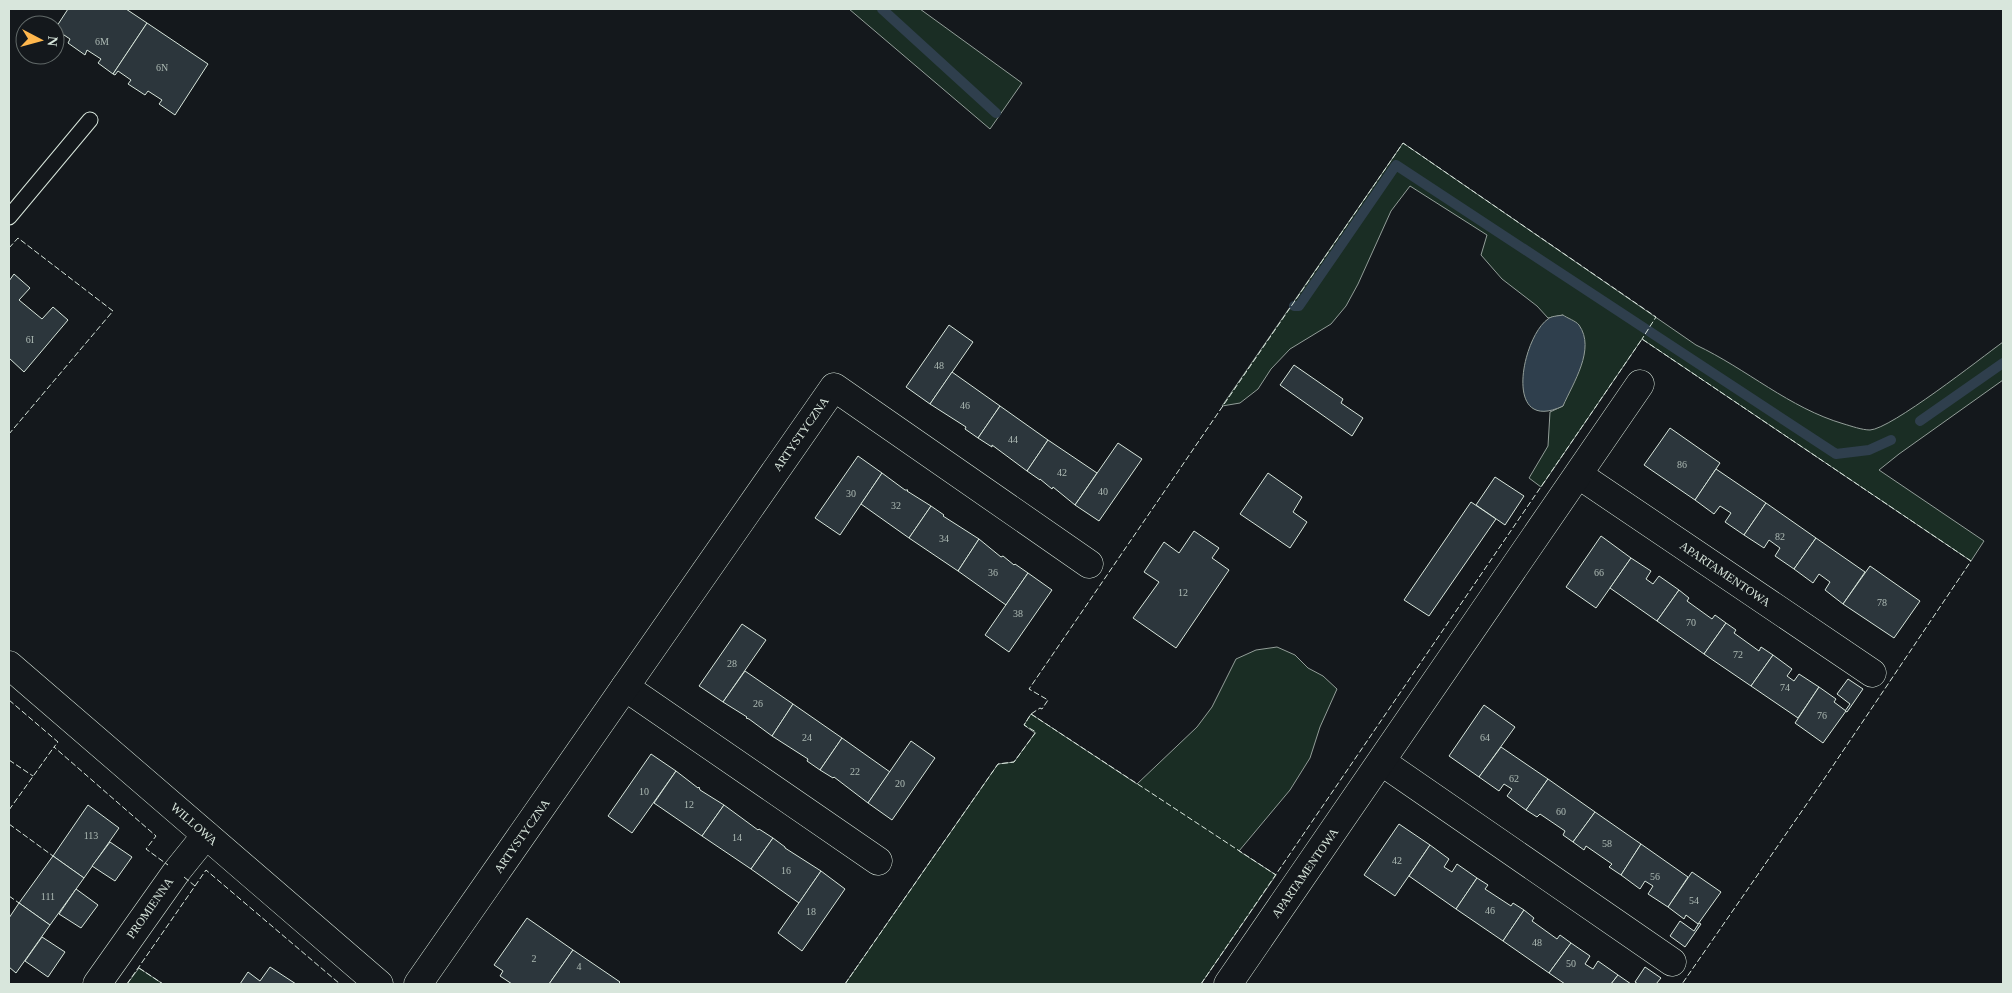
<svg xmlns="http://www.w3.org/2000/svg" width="2012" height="993" viewBox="0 0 2012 993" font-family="Georgia,serif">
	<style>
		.green { fill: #1a2d24; stroke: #939e99 }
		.water { fill: #2f3f4d; stroke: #939e99 }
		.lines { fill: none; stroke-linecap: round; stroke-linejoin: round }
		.stream { stroke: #2f3f4d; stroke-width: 10 }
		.building { fill: #2c363c; stroke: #d8e6dc }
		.lane-casing { stroke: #d8e6dc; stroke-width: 17 }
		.street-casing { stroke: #d8e6dc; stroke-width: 29 }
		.lane { stroke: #14181c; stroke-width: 15 }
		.street { stroke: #14181c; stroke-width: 28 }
		.fence { stroke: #d8e6dc; stroke-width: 1; stroke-dasharray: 6 2.5; stroke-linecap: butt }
		.labels { text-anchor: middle; stroke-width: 4; stroke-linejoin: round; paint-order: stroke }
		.number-label { font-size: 10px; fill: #adbab4 }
		.street-label { font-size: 12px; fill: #d8e6dc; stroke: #14181c }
	</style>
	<rect width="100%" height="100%" fill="#14181c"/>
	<g class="green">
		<polygon points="849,9 920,9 1022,83 990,129"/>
		<path d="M1403,143L1696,345C1747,369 1789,408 1844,424C1851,426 1862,430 1870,430C1891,429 1981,358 2003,342V380L1899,454L1879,470L1984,541L1971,561L1642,339L1541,487L1529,478L1548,446L1550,412L1563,406V315L1548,318L1537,306L1502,279L1481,255L1487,235L1410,186L1391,211L1358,284L1346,306L1331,324L1290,349L1271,369L1258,389L1240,403L1222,406Z"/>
		<polygon points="1277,647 1295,655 1308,668 1323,676 1337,689 1320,727 1310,758 1290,790 1239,851 1276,875 1201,984 845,984 998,764 1014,762 1035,733 1024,725 1031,714 1137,784 1197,727 1212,707 1236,659 1256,650"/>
		<polygon points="139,968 163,984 127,984"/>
	</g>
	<path class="water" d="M1563,315C1567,318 1576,321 1579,325C1596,349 1573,383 1563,406C1502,435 1522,337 1548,319C1551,316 1558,316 1563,315Z"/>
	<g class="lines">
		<g class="stream">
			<polyline points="882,9 996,113"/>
			<polyline points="1294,306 1299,306 1396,165 1836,454 1869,450 1891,440"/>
			<polyline points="1920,421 2003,363"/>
		</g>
	</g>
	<g class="building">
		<polygon points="68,9 126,9 147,23 113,74 98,63 101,59 87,50 85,55 68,43 70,39 55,29"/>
		<polygon points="147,23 208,64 175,115 159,104 162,100 148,91 145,95 128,84 131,80 118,71 115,75 113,74"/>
		<polygon points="14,274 30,288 19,300 42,319 53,307 68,320 24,372 9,358 9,281"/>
		<polygon points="949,325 973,342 930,404 906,387"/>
		<polygon points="1294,365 1343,399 1341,403 1363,418 1352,436 1280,385"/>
		<polygon points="952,372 1000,406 978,438 965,429 966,427 930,404"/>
		<polygon points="1000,406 1048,440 1027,471 992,445 992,447 978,438"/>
		<polygon points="1670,428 1720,463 1695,500 1644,465"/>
		<polygon points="1048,440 1097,473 1075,505 1053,487 1052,489 1040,479 1040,480 1027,471"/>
		<polygon points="1118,443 1142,459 1099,521 1075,505"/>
		<polygon points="858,456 882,473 840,535 815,518"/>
		<polygon points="1716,469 1766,503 1744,535 1725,522 1731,513 1720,506 1714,514 1695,500"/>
		<polygon points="882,473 905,490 908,490 907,491 931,506 909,538 861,504"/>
		<polygon points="1268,473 1302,497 1293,512 1307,522 1290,548 1240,514"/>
		<polygon points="1495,477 1524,496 1505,525 1476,505"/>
		<polygon points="1471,502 1496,519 1429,616 1404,600"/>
		<polygon points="1766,503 1816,538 1794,569 1775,556 1780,548 1769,540 1764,548 1744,535"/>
		<polygon points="931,506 944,515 943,516 979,539 958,571 909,538"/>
		<polygon points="1194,531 1219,548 1212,558 1229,570 1176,648 1133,618 1159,582 1144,572 1164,542 1179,553"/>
		<polygon points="1601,536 1631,558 1596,608 1566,587"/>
		<polygon points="1816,538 1865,572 1843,604 1825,590 1830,582 1819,574 1813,583 1794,569"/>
		<polygon points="979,539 1001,557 1003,556 1014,565 1015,564 1028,573 1006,605 958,571"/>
		<polygon points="1631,558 1651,571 1646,579 1653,584 1659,576 1679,590 1657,621 1610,588"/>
		<polygon points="1870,566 1920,601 1894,638 1843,604"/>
		<polygon points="1028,573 1052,590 1009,652 985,635"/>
		<polygon points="1679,590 1689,598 1687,601 1712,619 1715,615 1726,623 1704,654 1657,621"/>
		<polygon points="1726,623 1736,630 1734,633 1759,651 1761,647 1773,655 1751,686 1704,654"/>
		<polygon points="742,624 766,640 723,702 699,686"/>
		<polygon points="1773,655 1792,669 1787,676 1794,681 1799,674 1819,687 1798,718 1751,686"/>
		<polygon points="745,671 793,704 772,736 749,719 746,718 747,717 723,702"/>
		<polygon points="1848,679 1863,689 1847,712 1845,711 1850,704 1837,694"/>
		<polygon points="1819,687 1836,699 1834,702 1846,711 1823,743 1795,723"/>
		<polygon points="793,704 842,738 820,770 807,761 808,759 772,736"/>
		<polygon points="1484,705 1515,727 1479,777 1449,756"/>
		<polygon points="842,738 890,772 868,803 834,777 833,778 820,770"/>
		<polygon points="911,741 935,758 892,820 868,803"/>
		<polygon points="1501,747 1548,779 1526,810 1507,796 1512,789 1504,784 1499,791 1479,777"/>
		<polygon points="651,754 676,771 632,833 608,816"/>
		<polygon points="676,771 698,788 699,787 700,790 724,805 702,836 654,803"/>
		<polygon points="1548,779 1595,812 1573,842 1563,835 1565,831 1540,814 1537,817 1526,810"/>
		<polygon points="88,805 119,828 84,878 53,856"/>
		<polygon points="724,805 758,830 759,829 773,838 751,869 702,836"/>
		<polygon points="1595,812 1641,844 1621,875 1609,867 1612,864 1586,846 1584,850 1573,842"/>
		<polygon points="1399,824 1430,845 1395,896 1364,875"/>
		<polygon points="773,838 785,847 785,848 821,871 799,903 751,869"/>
		<polygon points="110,842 132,857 115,881 92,866"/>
		<polygon points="1641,844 1688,877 1668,907 1648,894 1653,886 1645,881 1640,889 1621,875"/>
		<polygon points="1430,845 1449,859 1444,867 1452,872 1457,864 1477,878 1456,909 1409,876"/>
		<polygon points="53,856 84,878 50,925 19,903"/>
		<polygon points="821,871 845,889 802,951 778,933"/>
		<polygon points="1692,872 1721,892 1698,924 1686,915 1684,919 1668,907"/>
		<polygon points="1477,878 1488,885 1485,889 1511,906 1513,903 1524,910 1503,941 1456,909"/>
		<polygon points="76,889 98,905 81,928 59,914"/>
		<polygon points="19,903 50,925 16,973 9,967 9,918"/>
		<polygon points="1524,910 1534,918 1532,921 1557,939 1560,935 1571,943 1549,973 1503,941"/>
		<polygon points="527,918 573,950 549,984 512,984 500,976 503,971 494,965"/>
		<polygon points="1680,921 1694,931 1699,923 1701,924 1685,947 1670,936"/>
		<polygon points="42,937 65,952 48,977 25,961"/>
		<polygon points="1571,943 1590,956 1585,964 1593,969 1598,961 1618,975 1611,984 1565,984 1549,973"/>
		<polygon points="573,950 620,982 618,984 549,984"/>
		<polygon points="270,967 296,984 240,984 248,972 260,981"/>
		<polygon points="1645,967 1661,978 1656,984 1638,984 1635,982"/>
		<polygon points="1618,975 1631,984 1611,984"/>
	</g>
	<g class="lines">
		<g class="lane-casing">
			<polyline id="lane" points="9,217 90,120"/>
		</g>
		<g class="street-casing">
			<g id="street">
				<polyline points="1579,475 1872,673"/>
				<polyline points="9,665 379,984"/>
				<polyline points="625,687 878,861"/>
				<polyline points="1382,762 1672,962"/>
				<polyline points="97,984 177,871 206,835"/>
				<polyline points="418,984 834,387 1089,564"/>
				<polyline points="1228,984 1640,384"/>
			</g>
		</g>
		<use href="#lane" class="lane"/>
		<use href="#street" class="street"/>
		<g class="fence">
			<polyline points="9,248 18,238 113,311 9,434"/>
			<polyline points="9,700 58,742 54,747 156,836 146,849 168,865"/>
			<polyline points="1031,714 1276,875"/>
			<polyline points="9,760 33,776"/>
			<polyline points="9,810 54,747"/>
			<polyline points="9,824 53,856"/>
			<polyline points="195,886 206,870 340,984"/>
			<polyline points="9,896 19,903"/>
			<polyline points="139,968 163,984"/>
			<polyline points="127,984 195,886 184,877"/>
			<polyline points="845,984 998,764 1014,762 1036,732 1024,725 1031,714 1040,708 1042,709 1048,700 1029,689 1403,143 1656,317 1642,339"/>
			<polyline points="1201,984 1642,339 1971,561 1822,782 1682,984"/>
		</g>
	</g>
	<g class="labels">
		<g class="number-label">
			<text x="102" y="45">6M</text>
			<text x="162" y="71">6N</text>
			<text x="30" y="343">6I</text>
			<text x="939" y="369">48</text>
			<text x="965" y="409">46</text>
			<text x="1013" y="443">44</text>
			<text x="1682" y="468">86</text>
			<text x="1062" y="476">42</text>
			<text x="1103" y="495">40</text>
			<text x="851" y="497">30</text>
			<text x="896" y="509">32</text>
			<text x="1780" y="540">82</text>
			<text x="944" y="542">34</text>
			<text x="993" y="576">36</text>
			<text x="1599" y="576">66</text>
			<text x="1183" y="596">12</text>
			<text x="1882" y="606">78</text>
			<text x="1018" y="617">38</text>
			<text x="1691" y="626">70</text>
			<text x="1738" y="658">72</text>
			<text x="732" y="667">28</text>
			<text x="1785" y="691">74</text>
			<text x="758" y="707">26</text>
			<text x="1822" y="719">76</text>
			<text x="807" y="741">24</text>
			<text x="1485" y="741">64</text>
			<text x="855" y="775">22</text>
			<text x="1514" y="782">62</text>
			<text x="900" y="787">20</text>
			<text x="644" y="795">10</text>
			<text x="689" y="808">12</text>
			<text x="1561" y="815">60</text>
			<text x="91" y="839">113</text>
			<text x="737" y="841">14</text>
			<text x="1607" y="847">58</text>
			<text x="1397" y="864">42</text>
			<text x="786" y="874">16</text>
			<text x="1655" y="880">56</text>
			<text x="48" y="900">111</text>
			<text x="1694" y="904">54</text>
			<text x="1490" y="914">46</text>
			<text x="811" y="915">18</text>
			<text x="1537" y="946">48</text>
			<text x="534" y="962">2</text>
			<text x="1571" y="967">50</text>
			<text x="579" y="970">4</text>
		</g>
		<g class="street-label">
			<text transform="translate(801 434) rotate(-55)" y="4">ARTYSTYCZNA</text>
			<text transform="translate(1725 574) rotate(34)" y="4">APARTAMENTOWA</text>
			<text transform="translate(194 824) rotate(41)" y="4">WILLOWA</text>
			<text transform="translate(522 836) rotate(-55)" y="4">ARTYSTYCZNA</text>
			<text transform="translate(1305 873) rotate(-55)" y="4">APARTAMENTOWA</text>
			<text transform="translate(150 908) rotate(-55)" y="4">PROMIENNA</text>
		</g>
	</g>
	<rect width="2012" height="993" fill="none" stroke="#d8e6dc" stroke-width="20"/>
	<g transform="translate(40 40) rotate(96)"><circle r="24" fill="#14181c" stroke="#626a69"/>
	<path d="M0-4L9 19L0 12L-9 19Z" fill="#ffb74d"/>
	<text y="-8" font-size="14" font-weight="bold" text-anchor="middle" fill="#d8e6dc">N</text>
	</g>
</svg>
